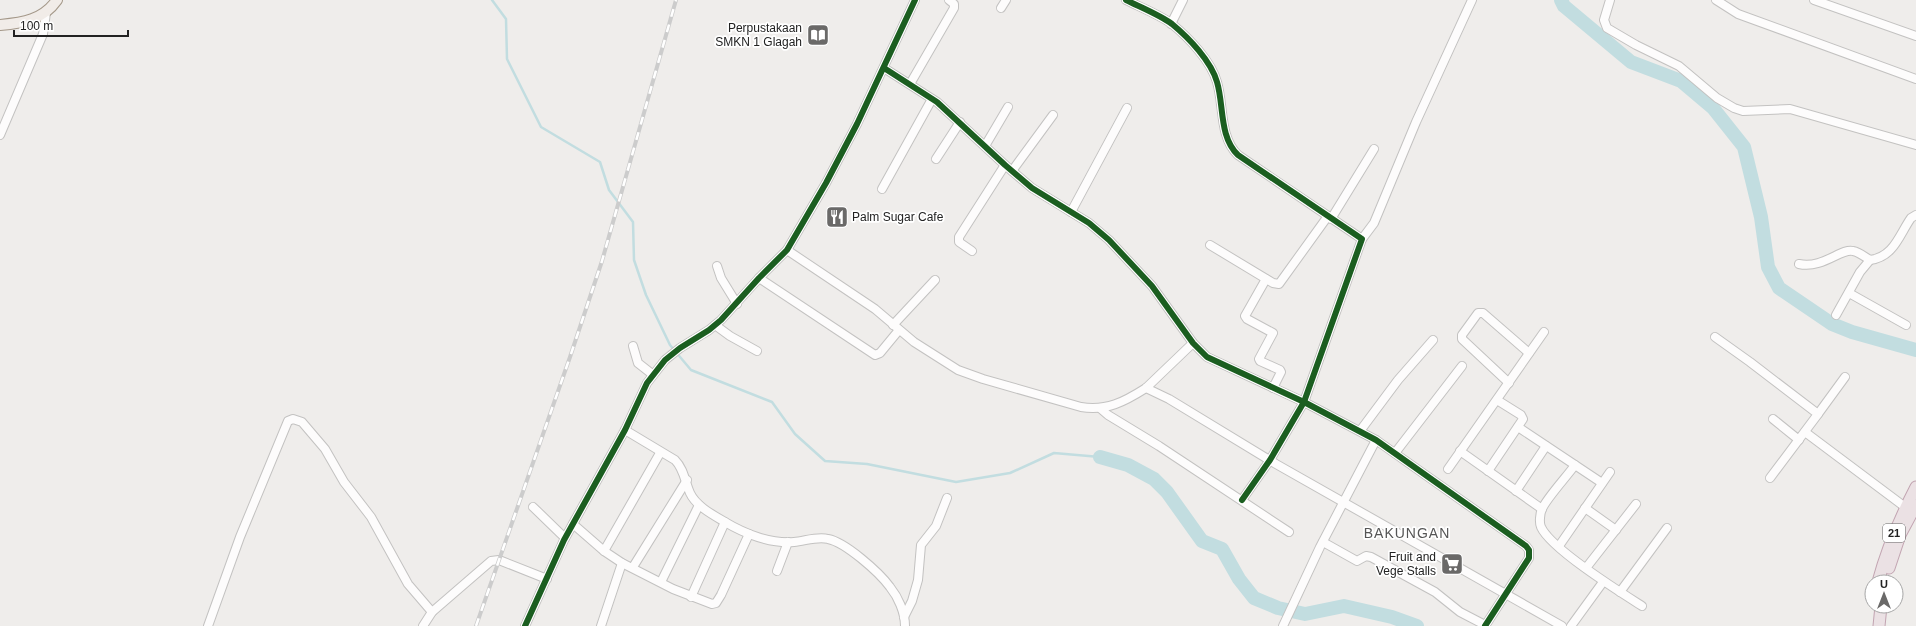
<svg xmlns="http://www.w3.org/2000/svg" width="1916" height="626" viewBox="0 0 1916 626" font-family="Helvetica,sans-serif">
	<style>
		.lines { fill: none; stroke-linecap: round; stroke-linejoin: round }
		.stream { stroke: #c2dde0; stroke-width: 2.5 }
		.river { stroke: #c2dde0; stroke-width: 14 }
		.minor-casing { stroke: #c3c2c1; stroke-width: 10 }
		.major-casing { stroke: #a49889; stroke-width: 12 }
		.highway-casing { stroke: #c2a4b1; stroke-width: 13 }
		.minor { stroke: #fdfcfc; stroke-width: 8 }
		.major { stroke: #f1ece8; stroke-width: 10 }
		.highway { stroke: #ebe1e4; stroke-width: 11 }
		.rail-casing { stroke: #ccc; stroke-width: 4 }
		.rail { stroke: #fff; stroke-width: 2.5; stroke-dasharray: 8; stroke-linecap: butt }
		.cycleway-casing { stroke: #fff; stroke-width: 8 }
		.cycleway { stroke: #1b5e20; stroke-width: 6 }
		.labels { text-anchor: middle; stroke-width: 3.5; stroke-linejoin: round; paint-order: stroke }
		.shield { fill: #fff; stroke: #646464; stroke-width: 1 }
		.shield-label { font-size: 11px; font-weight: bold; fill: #222 }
		.poi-label { font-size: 12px; fill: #222; stroke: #fff; text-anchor: end }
		.quarter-label { font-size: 14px; letter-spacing: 1px; fill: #555; stroke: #fff }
	</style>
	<rect width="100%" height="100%" fill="#efedeb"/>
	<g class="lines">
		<polyline class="stream" points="492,0 506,19 507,59 541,127 600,162 609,190 633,222 634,260 646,295 670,345 691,370 772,402 795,434 825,461 867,464 956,482 1010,473 1054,453 1100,457"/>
		<g class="river">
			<polyline points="1561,0 1564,6 1631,62 1681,81 1713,108 1744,147 1761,217 1768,267 1779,288 1832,324 1852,332 1916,350"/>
			<polyline points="1100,457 1128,465 1154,479 1167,492 1202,541 1222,549 1239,579 1254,598 1278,608 1305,614 1344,606 1392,617 1417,626"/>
		</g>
		<g class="minor-casing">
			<g id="minor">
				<path d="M1126,0C1140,7 1160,15 1172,24C1189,38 1211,61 1217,82C1224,105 1219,137 1238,155L1362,239L1304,402L1270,460L1242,500"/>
				<polyline points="1610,0 1604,20 1607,28 1636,45 1679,66 1717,98 1734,108 1743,111 1790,109 1916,145"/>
				<polyline points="1716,0 1738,14 1916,79"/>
				<polyline points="1814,0 1916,36"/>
				<polyline points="1001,8 1006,0"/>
				<polyline points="1171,24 1183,0"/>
				<polyline points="884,68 937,102 1005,165 1032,188 1089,223 1109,240 1152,286 1193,343 1207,357 1304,402 1376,440 1526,546 1529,550 1529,558 1485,626"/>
				<polyline points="910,84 954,8 954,4 949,0"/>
				<polyline points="0,135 43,34 46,13"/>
				<polyline points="985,146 1008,107"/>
				<polyline points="936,159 960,122"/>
				<polyline points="1012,171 1053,115"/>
				<polyline points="882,189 932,99"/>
				<polyline points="1071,212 1127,108"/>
				<polyline points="1331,219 1374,149"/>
				<polyline points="1362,239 1374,223 1416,122 1472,0"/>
				<polyline points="1210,245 1273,283 1279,284 1328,216"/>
				<path d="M787,250L875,309L914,342L958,370L983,379L1081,407C1107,411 1124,402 1146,388L1193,343"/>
				<polyline points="972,251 959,242 959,237 1005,165"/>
				<path d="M1799,264C1823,269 1841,248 1853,251C1859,252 1865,257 1870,260C1894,257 1899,235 1911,218L1916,215"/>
				<polyline points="717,266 721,278 737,304"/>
				<polyline points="759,278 875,355 880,353 899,330"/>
				<polyline points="1266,279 1245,316 1247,319 1273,333 1259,359 1260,361 1280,370 1281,372 1273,388"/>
				<polyline points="1849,293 1906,325"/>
				<polyline points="1836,315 1860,272 1870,260"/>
				<polyline points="715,325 730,336 757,351"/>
				<polyline points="893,325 935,280"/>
				<polyline points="1715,337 1750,362 1818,414 1770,478"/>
				<polyline points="633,346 638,363 652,374"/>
				<polyline points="1509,383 1462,339 1462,335 1478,313 1483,313 1529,353"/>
				<polyline points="1146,388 1169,399 1276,464 1562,626"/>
				<polyline points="1101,409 1108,415 1159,446 1289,532"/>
				<polyline points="1818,414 1845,377"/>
				<polyline points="1773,419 1799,440"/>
				<polyline points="1518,427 1602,483"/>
				<path d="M625,430L675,460C684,469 685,482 690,493C696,506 713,515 725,522C745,534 771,544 794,542C805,541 818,536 828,539C845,542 879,572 890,587C898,597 905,612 905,626"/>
				<polyline points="1360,431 1398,380 1433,340"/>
				<polyline points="1805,432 1905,507"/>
				<polyline points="1460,451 1542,509"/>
				<polyline points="1395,453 1462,366"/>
				<path d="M1575,465C1568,475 1546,499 1542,509C1540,513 1539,523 1541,527C1551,549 1620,592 1642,606"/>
				<polyline points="1448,469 1544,332"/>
				<polyline points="1488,471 1523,419 1521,415 1497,400"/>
				<polyline points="1516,491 1546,446"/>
				<polyline points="533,507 565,538"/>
				<polyline points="1585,508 1616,530"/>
				<polyline points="573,524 604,551 622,563 673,589 712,604 716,603 721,595 749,534"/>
				<polyline points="1323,542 1357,561 1366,556 1371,557 1435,592 1460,612 1485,625"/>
				<polyline points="1559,546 1610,472"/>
				<polyline points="604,551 660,453"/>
				<polyline points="633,567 687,480"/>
				<polyline points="1586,568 1636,504"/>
				<polyline points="777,571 788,542"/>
				<polyline points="661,582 699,505"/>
				<polyline points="1620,592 1667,528"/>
				<polyline points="691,597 725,522"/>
				<polyline points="904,617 912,601 918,580 921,545 936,526 947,498"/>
				<polyline points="208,626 240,537 288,421 293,419 302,422 325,449 344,482 371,517 408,584 432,612"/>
				<polyline points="423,626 432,612 491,561 499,560 547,579"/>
				<polyline points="525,626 564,540 625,430 647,383 665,360 680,348 709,330 721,320 759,278 787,250 826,183 857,124 915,0"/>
				<polyline points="601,626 622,563"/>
				<polyline points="1283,626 1320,547 1376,440"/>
				<polyline points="1571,626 1603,582"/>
			</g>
		</g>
		<g class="major-casing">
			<path id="major" d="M0,25C23,23 43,20 57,0"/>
		</g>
		<g class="highway-casing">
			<g id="highway">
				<polyline points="1889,568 1900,535 1916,505"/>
				<path d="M1878,582C1887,548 1900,518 1916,487"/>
				<polyline points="1879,626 1881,606"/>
			</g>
		</g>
		<use href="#minor" class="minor"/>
		<use href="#major" class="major"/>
		<use href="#highway" class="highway"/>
		<g class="rail-casing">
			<polyline id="rail" points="476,626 570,357 602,261 676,0"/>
		</g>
		<use href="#rail" class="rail"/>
		<g class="cycleway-casing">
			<g id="cycleway">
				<path d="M1126,0C1140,7 1160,15 1172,24C1189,38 1211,61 1217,82C1224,105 1219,137 1238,155L1362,239L1304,402L1270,460L1242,500"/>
				<polyline points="884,68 937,102 1005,165 1032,188 1089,223 1109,240 1152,286 1193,343 1207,357 1304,402 1376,440 1526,546 1529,550 1529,558 1485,626"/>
				<polyline points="525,626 564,540 625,430 647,383 665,360 680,348 709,330 721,320 759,278 787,250 826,183 857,124 915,0"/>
			</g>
		</g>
		<use href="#cycleway" class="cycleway"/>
	</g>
	<defs>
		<g id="library-square" transform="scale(1.15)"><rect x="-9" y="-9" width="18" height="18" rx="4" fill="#6a6968" stroke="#fff"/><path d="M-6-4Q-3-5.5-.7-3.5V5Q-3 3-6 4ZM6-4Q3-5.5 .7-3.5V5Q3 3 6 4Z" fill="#fff"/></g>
		<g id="restaurant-square" transform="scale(1.15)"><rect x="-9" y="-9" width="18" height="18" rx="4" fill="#6a6968" stroke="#fff"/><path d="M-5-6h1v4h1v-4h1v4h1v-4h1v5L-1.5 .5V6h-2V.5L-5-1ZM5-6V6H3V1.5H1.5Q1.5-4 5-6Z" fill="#fff"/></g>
		<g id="supermarket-square" transform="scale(1.15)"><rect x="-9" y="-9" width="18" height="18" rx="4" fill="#6a6968" stroke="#fff"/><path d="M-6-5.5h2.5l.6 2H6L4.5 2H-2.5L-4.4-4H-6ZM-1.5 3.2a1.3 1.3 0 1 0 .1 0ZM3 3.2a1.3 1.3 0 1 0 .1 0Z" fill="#fff"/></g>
	</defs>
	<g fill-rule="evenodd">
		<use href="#library-square" x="818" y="35"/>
		<use href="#restaurant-square" x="837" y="217"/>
		<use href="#supermarket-square" x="1452" y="564"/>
	</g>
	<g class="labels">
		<rect class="shield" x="1883" y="524" width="22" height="18" rx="3"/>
		<g class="shield-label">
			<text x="1894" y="537">21</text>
		</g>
		<g class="poi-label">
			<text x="802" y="32">Perpustakaan<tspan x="802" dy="14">SMKN 1 Glagah</tspan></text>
			<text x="852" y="221" text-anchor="start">Palm Sugar Cafe</text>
			<text x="1436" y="561">Fruit and<tspan x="1436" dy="14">Vege Stalls</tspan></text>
		</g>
		<g class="quarter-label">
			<text x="1407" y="538">BAKUNGAN</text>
		</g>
	</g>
	<g transform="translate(1884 594)"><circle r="19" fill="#ffffff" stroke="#a7a7a7"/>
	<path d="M0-3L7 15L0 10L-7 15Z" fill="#6a6968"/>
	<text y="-6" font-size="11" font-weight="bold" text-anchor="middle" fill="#222222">U</text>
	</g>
	<path d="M14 30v6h114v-6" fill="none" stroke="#222222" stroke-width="2"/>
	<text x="20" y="30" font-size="12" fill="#222222" stroke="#ffffff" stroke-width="3" paint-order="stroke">100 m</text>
</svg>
